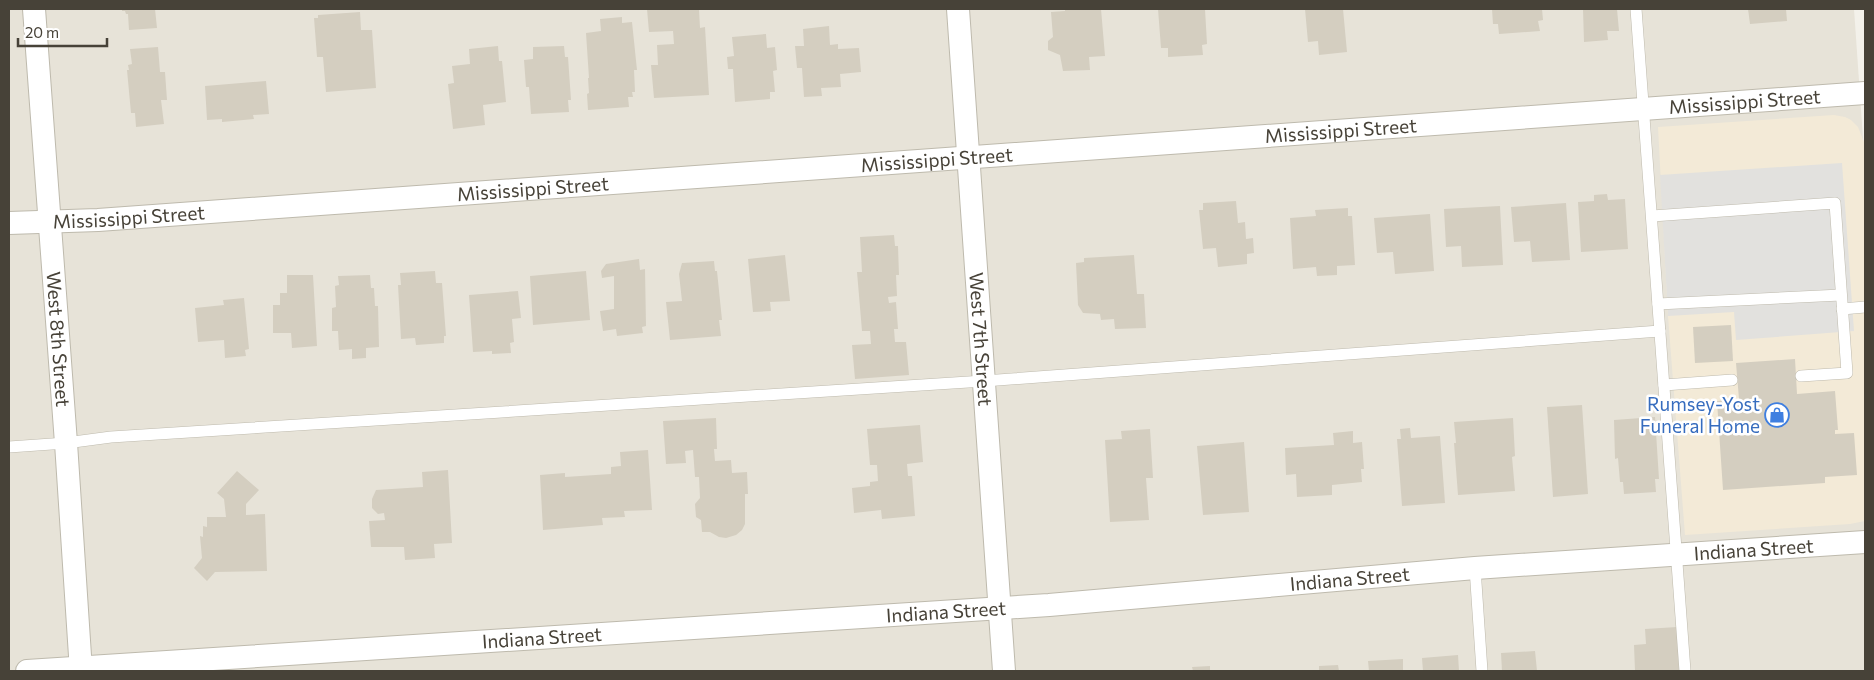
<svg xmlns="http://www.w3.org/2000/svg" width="1874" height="680" viewBox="0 0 1874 680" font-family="Commissioner,sans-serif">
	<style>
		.residential { fill: #e7e3d8 }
		.commercial { fill: #f3ead7 }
		.parking { fill: #e2e1de }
		.building { fill: #d4cec0 }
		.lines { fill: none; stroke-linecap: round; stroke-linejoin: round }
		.service-casing { stroke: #bebaad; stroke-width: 12 }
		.minor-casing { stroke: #bebaad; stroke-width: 24 }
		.service { stroke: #fff; stroke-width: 11 }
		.minor { stroke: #fff; stroke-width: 22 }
		.labels { text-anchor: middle; stroke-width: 5; stroke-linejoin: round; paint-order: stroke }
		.street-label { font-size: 19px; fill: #474238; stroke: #fff }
		.shop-label { font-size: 19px; fill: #366cbe; stroke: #fff; text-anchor: end }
	</style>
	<rect width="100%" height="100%" fill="#f3f1ea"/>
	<polygon class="residential" points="9,9 1854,9 1865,167 1865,671 9,671"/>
	<polygon class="commercial" points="1834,115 1845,117 1851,120 1858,127 1864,142 1865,167 1865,521 1850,524 1685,535 1668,316 1658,127"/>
	<polygon class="parking" points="1842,163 1854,331 1736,340 1734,312 1668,316 1660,175"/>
	<g class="building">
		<polygon points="122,9 155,9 157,28 129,30 128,14 126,14 125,11 122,11"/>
		<polygon points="647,9 699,9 700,28 705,27 709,95 654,98 651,65 658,65 657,45 674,44 673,31 649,32"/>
		<polygon points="1065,9 1101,9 1105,56 1089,57 1090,70 1063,71 1060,55 1048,50 1048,41 1053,37 1051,12 1065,11"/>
		<polygon points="1158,9 1205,9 1207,44 1202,45 1203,55 1168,57 1168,48 1161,48"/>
		<polygon points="1305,9 1343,9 1347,52 1319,55 1318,41 1308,42"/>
		<polygon points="1492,9 1542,9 1543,20 1538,21 1540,31 1499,34 1498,24 1493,24"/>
		<polygon points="1583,9 1617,9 1619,31 1607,31 1608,40 1584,42"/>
		<polygon points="1748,9 1786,9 1787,21 1750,24"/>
		<polygon points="360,12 361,30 372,30 376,88 326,92 323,57 317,57 314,18 318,18 318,15"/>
		<polygon points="622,17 622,23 632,22 637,70 634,70 635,92 632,92 633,97 628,97 629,107 588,110 587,94 589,93 588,78 589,78 586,33 601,31 600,19"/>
		<polygon points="829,26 830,45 838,44 838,49 859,48 861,72 840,74 841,87 821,88 822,96 804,97 802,68 797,68 795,46 804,46 803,29"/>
		<polygon points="766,34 767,48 775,47 777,70 773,71 775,92 770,92 770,99 735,102 733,69 728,69 727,57 734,56 732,37"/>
		<polygon points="498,46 499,61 502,61 506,102 483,105 485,125 453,129 448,84 454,83 452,66 470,64 469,49"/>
		<polygon points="564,46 565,57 568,57 571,100 568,100 569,112 531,114 529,87 526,87 524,60 533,59 533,47"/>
		<polygon points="158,47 160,72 165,72 167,100 161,100 164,124 136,127 135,113 131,113 127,70 129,70 128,65 132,64 130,49"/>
		<polygon points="266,81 269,114 253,115 254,119 222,122 222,119 207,120 205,86"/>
		<polygon points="1607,194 1608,200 1625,199 1628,249 1581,252 1578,202 1594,201 1594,195"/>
		<polygon points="1236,201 1238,223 1245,222 1246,239 1253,238 1254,253 1247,254 1247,264 1218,267 1216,248 1203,249 1199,210 1203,210 1203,203"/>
		<polygon points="1566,203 1570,260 1532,262 1530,241 1514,242 1511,207"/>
		<polygon points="1500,206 1503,265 1462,267 1461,246 1446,247 1444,209"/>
		<polygon points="1348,208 1348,216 1352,216 1355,265 1337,266 1337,275 1317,276 1316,267 1293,269 1290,218 1316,216 1315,210"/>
		<polygon points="1430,214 1434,271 1395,274 1393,252 1377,253 1374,218"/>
		<polygon points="894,235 895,246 898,246 899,275 896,275 897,296 888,297 889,303 896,302 898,329 894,329 895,342 906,342 909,375 855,379 852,345 871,344 870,331 862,331 857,272 862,272 860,237"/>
		<polygon points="785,255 790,301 770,302 771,311 753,312 748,259"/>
		<polygon points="1134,255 1137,294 1144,294 1146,328 1115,329 1114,319 1101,320 1100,314 1083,313 1078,305 1076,263 1084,262 1084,258"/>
		<polygon points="639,259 640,270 645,269 646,326 642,327 643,333 617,336 616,329 603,331 600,311 614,309 614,276 602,278 601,271 606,264"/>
		<polygon points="714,261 715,271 717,271 722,320 719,320 721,336 670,340 666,302 682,301 679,274 682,263"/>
		<polygon points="435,271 436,283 442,283 446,336 444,336 444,343 416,345 415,338 401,339 398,285 401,285 400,273"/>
		<polygon points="586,271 590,320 533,325 530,276"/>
		<polygon points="287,275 313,275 317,346 292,348 291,333 273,333 273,305 280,305 280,293 287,293"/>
		<polygon points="370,275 371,288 374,288 375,306 378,306 379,347 366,348 366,358 352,359 352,349 339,350 338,331 332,331 332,308 336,307 335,286 339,285 338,276"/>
		<polygon points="518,291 521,318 512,319 514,342 510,343 511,353 492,354 492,351 473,352 469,295"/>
		<polygon points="244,298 249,349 245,350 246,356 225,358 224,340 198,342 195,308 224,305 223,300"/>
		<polygon points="1731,325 1733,361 1695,363 1693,327"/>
		<polygon points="1795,359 1797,394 1835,391 1838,430 1835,430 1835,434 1854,433 1857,475 1825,477 1825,483 1723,490 1717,401 1739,399 1736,363"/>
		<polygon points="1582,405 1588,494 1553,497 1547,407"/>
		<polygon points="1655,417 1659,479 1655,479 1656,492 1624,494 1623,482 1620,482 1618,458 1615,459 1614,420"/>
		<polygon points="716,418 717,449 714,449 715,461 731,460 732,473 747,472 748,494 745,494 745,524 742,530 736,535 726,538 719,537 710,532 702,532 701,520 696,517 695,504 700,498 699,477 695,477 693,450 685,451 686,463 666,464 663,421"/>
		<polygon points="1513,418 1515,456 1512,457 1515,491 1458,495 1454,443 1456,443 1454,422"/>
		<polygon points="920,425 923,462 907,464 908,476 912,476 915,516 882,519 881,510 854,513 852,488 870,486 870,482 878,481 877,465 870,465 867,429"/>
		<polygon points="1410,428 1411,438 1440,436 1445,503 1402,506 1397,439 1401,439 1400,429"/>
		<polygon points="1150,429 1153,478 1146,478 1149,520 1110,522 1105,440 1122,439 1121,431"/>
		<polygon points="1353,431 1353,443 1362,442 1364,469 1361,469 1362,482 1332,485 1332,495 1297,497 1296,474 1286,475 1285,448 1334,445 1333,433"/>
		<polygon points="1244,442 1249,512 1203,515 1197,446"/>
		<polygon points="648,450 652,510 624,511 625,517 602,518 603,525 543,530 540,475 565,473 565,477 611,474 611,467 621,466 620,452"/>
		<polygon points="448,470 452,543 434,544 435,558 405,560 404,547 371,547 369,521 385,520 384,513 378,514 372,508 372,499 376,490 423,487 422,472"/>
		<polygon points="237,471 259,490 246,504 246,515 265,514 267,571 215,572 207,581 194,568 202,558 200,536 203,537 203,526 207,527 207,517 226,517 224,499 217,493"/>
		<polygon points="1677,627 1679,671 1635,671 1634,645 1646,644 1645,629"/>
		<polygon points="1535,651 1537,671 1502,671 1501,653"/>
		<polygon points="1458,655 1459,671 1423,671 1422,658"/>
		<polygon points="1403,659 1403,671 1369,671 1368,661"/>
		<polygon points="1338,665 1339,671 1319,671 1319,666"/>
		<polygon points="1210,666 1210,671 1193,671 1192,667"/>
	</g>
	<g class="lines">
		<g class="service-casing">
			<g id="service">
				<polyline points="1636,9 1685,671"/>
				<polyline points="1652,216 1835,203 1847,373 1801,376"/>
				<polyline points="1658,304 1841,295"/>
				<polyline points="1842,309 1865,307"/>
				<polyline points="1664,385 1732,380"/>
				<polyline points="9,447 66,443 111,437 984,381 1660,331"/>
				<polyline points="1475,568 1482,671"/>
			</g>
		</g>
		<g class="minor-casing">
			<g id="minor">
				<path id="s1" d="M34,9L66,443L81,671"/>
				<path id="s2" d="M958,9L1004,671"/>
				<path id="s3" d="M9,223L98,220L1865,93"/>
				<path id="s4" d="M27,671L1049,605L1475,568L1865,542"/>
			</g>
		</g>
		<use href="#service" class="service"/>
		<use href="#minor" class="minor"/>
	</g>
	<defs>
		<g id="shop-ring" transform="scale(1.25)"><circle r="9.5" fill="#fff" stroke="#3f7fe0" stroke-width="1.5"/><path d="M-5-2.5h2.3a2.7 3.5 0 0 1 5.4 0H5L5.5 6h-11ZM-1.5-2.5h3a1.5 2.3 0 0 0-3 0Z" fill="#3f7fe0"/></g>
	</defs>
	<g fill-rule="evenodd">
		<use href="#shop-ring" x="1777" y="415"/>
	</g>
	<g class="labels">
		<g class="street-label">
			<text dy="7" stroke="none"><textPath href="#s3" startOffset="1740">Mississippi Street</textPath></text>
			<text dy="7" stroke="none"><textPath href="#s3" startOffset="1335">Mississippi Street</textPath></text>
			<text dy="7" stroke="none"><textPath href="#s3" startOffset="930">Mississippi Street</textPath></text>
			<text dy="7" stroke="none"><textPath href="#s3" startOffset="525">Mississippi Street</textPath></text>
			<text dy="7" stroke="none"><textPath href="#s3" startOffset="120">Mississippi Street</textPath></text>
			<text dy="7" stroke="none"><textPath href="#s1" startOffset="331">West 8th Street</textPath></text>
			<text dy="7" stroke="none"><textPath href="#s2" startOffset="331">West 7th Street</textPath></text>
			<text dy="7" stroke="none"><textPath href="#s4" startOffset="1731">Indiana Street</textPath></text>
			<text dy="7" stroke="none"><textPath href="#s4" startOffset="1326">Indiana Street</textPath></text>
			<text dy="7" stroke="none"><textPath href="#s4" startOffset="921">Indiana Street</textPath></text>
			<text dy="7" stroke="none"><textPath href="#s4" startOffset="516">Indiana Street</textPath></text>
		</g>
		<g class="shop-label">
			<text x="1760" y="411">Rumsey-Yost<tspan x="1760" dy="22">Funeral Home</tspan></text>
		</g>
	</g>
	<rect width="1874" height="680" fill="none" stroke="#474238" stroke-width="20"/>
	<path d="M18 38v8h89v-8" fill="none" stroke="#474238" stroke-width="2.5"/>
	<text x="25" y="38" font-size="15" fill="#474238" stroke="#ffffff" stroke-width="4" paint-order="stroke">20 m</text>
</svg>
